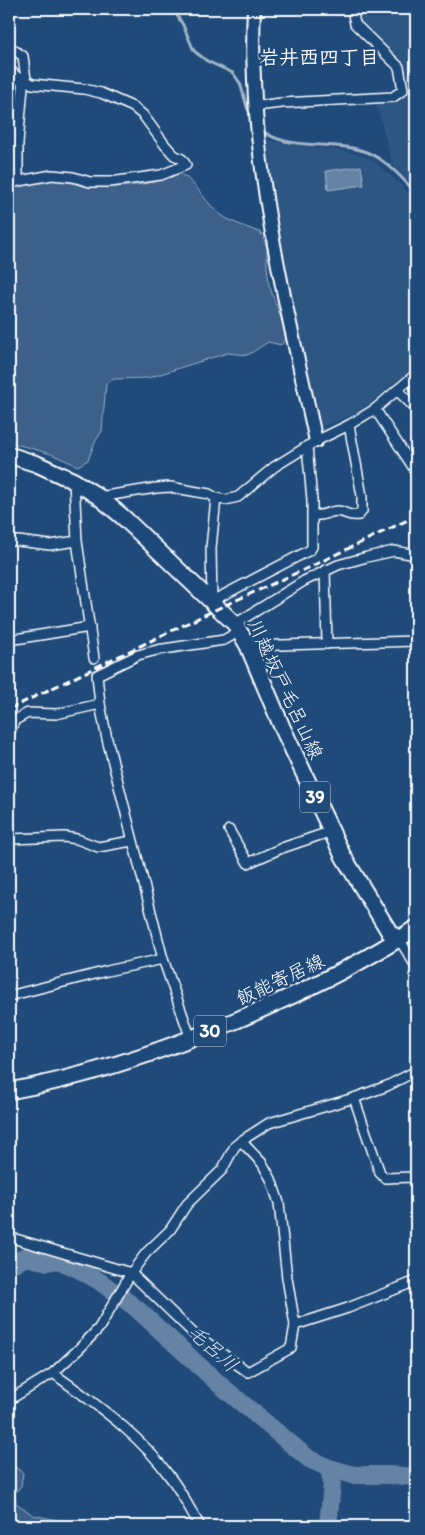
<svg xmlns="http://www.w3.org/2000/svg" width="425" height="1535" viewBox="0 0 425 1535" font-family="Itim,'Klee One',sans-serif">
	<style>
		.built { fill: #2e5683 }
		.green { fill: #3c618b; stroke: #9eb0c5 }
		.water { fill: #6583a4; stroke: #a3b5c8 }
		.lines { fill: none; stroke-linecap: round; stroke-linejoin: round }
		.stream { stroke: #a3b5c8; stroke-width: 3 }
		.river { stroke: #6583a4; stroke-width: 18 }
		.street-casing { stroke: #fff; stroke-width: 12 }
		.secondary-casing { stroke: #fff; stroke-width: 16 }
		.primary-casing { stroke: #fff; stroke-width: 19 }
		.street { stroke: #1f4a7a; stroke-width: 9 }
		.secondary { stroke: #1f4a7a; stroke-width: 12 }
		.primary { stroke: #1f4a7a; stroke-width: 15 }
		.rail { stroke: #fff; stroke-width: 3; stroke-dasharray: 8 4; stroke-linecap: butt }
		.labels { text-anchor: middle; stroke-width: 5; stroke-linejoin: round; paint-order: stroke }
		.shield { fill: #1f4a7a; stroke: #bcc9d7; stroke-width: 1 }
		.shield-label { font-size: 18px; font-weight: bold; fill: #fff }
		.street-label { font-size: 19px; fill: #fff; stroke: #1f4a7a }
		.neighbourhood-label { font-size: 20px; font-weight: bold; fill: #fff; stroke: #1f4a7a }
		.water-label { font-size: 20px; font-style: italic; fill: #d8e0e8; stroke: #1f4a7a }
	</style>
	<rect width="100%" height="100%" fill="#1f4a7a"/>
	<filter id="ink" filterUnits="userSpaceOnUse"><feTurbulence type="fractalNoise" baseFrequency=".02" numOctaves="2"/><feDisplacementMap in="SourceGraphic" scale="10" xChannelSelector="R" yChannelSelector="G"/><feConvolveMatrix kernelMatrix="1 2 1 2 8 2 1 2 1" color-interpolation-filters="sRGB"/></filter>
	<g filter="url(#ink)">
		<g class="built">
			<polygon points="357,9 416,9 416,188 392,164 376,101 394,101 408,90 402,64 360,22"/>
			<polygon points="267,140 292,145 345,151 372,159 416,199 416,365 370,404 352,415 323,426 319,424 285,267 276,216"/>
		</g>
		<g class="green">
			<path d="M179,173C198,182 206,206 224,217C235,224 250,228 261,233L267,247V266L269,285L288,337L281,345L268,342L248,355L227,353L148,378L114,379L106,383L102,431L95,442L88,460L78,466L51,454L9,442V190C25,183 43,179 61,181C69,181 76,185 84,186C111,189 154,186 179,173Z"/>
			<polygon points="9,1462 23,1473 21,1486 15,1493 16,1503 33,1515 66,1522 76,1526 9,1526"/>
		</g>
		<polygon class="water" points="361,166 364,185 328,190 326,171"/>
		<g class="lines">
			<g class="stream">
				<polyline points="173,9 183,25 194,51 207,61 233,73 240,83 248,110"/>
				<path d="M264,132C293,152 337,139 369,153C387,161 403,179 416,193"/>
			</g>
			<g class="river">
				<polyline points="9,1262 17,1262 25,1257 48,1262 58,1260 76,1268 99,1281 136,1308 219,1384 309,1459 329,1468 353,1475 389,1475 416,1477"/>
				<polyline points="328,1526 332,1483 329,1468"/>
			</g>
			<g class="street-casing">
				<g id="street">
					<polyline points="9,47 23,56 26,80 32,84 84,89 101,93 133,107 143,115 165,145 174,155 182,159 186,165 161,175 110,182 90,182 73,177 52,175 9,183"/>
					<polyline points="9,69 21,81 23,87 18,143 18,180"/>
					<polyline points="256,106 282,103 393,97 403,90 399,67 355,24 352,9"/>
					<polyline points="397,390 416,409"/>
					<polyline points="375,409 413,467 416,468"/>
					<polyline points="74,481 77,541 94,658"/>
					<polyline points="99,497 156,488 170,487 209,494 216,498 225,500 238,497 274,467 316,441 349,425 375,409 416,374"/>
					<polyline points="216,498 211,548 212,601 310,550 312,547 312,500 307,446"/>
					<path d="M313,515C323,517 329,511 338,511C347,512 348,517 359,515L362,511V496L349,425"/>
					<polyline points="9,541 18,541 50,545 77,541"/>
					<polyline points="325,570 327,644"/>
					<polyline points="235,624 304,581 338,565 367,557 394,551 416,555"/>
					<polyline points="9,640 90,627"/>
					<polyline points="248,646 416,641"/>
					<polyline points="9,733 15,720 28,713 56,714 100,704"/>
					<polyline points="229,830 248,863 282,848 332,831"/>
					<polyline points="9,839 64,837 77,839 98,847 132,841"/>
					<polyline points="399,939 416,966"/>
					<polyline points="9,996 107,971 163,959"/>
					<polyline points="191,1039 163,959 107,739 100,704 97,675 138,655 157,650 224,640 240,631"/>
					<polyline points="354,1098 380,1173 385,1178 414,1177 416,1179"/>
					<polyline points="241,1141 262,1163 271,1179 279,1203 287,1278 295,1325"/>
					<polyline points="9,1237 131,1273 193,1333 248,1372 291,1348 295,1325 348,1308 416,1281"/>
					<path d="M53,1373C95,1404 140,1434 170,1477C182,1492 190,1510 200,1526"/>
					<polyline points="9,1400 53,1373 80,1348 99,1328 131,1273 146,1253 170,1230 187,1204 222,1170 235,1146 241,1141 269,1123 354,1098 387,1086 416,1071"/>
				</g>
			</g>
			<g class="secondary-casing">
				<path id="secondary" d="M254,9C247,155 285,299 316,441"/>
			</g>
			<g class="primary-casing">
				<g id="primary">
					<polyline points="9,455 37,464 74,481 99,497 124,518 235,624 248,646 282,727 343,856 390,933 399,939"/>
					<path d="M9,1091C88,1077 163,1051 237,1020C299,994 359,965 416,928"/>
				</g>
			</g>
			<use href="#street" class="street"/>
			<use href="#secondary" class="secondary"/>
			<use href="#primary" class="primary"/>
			<polyline class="rail" points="9,709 219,608 312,566 416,516"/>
		</g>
	</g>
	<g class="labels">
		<g class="shield">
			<rect x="300" y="781.5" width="30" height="31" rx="4"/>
			<rect x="194" y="1015.5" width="32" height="31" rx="4"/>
		</g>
		<g class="shield-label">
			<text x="315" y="803">39</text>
			<text x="210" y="1037">30</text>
		</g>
		<g class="street-label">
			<text transform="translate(286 689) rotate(65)" y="7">川越坂戸毛呂山線</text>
			<text transform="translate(280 979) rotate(-25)" y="7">飯能寄居線</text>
		</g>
		<g class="neighbourhood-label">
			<text x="319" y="64">岩井西四丁目</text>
		</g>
		<g class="water-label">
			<text transform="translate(213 1348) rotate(42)" y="7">毛呂川</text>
		</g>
	</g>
	<rect width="425" height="1535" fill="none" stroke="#1f4a7a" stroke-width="30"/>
	<rect x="15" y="15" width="395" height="1505" fill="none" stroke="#fff" stroke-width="2" filter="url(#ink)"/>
</svg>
